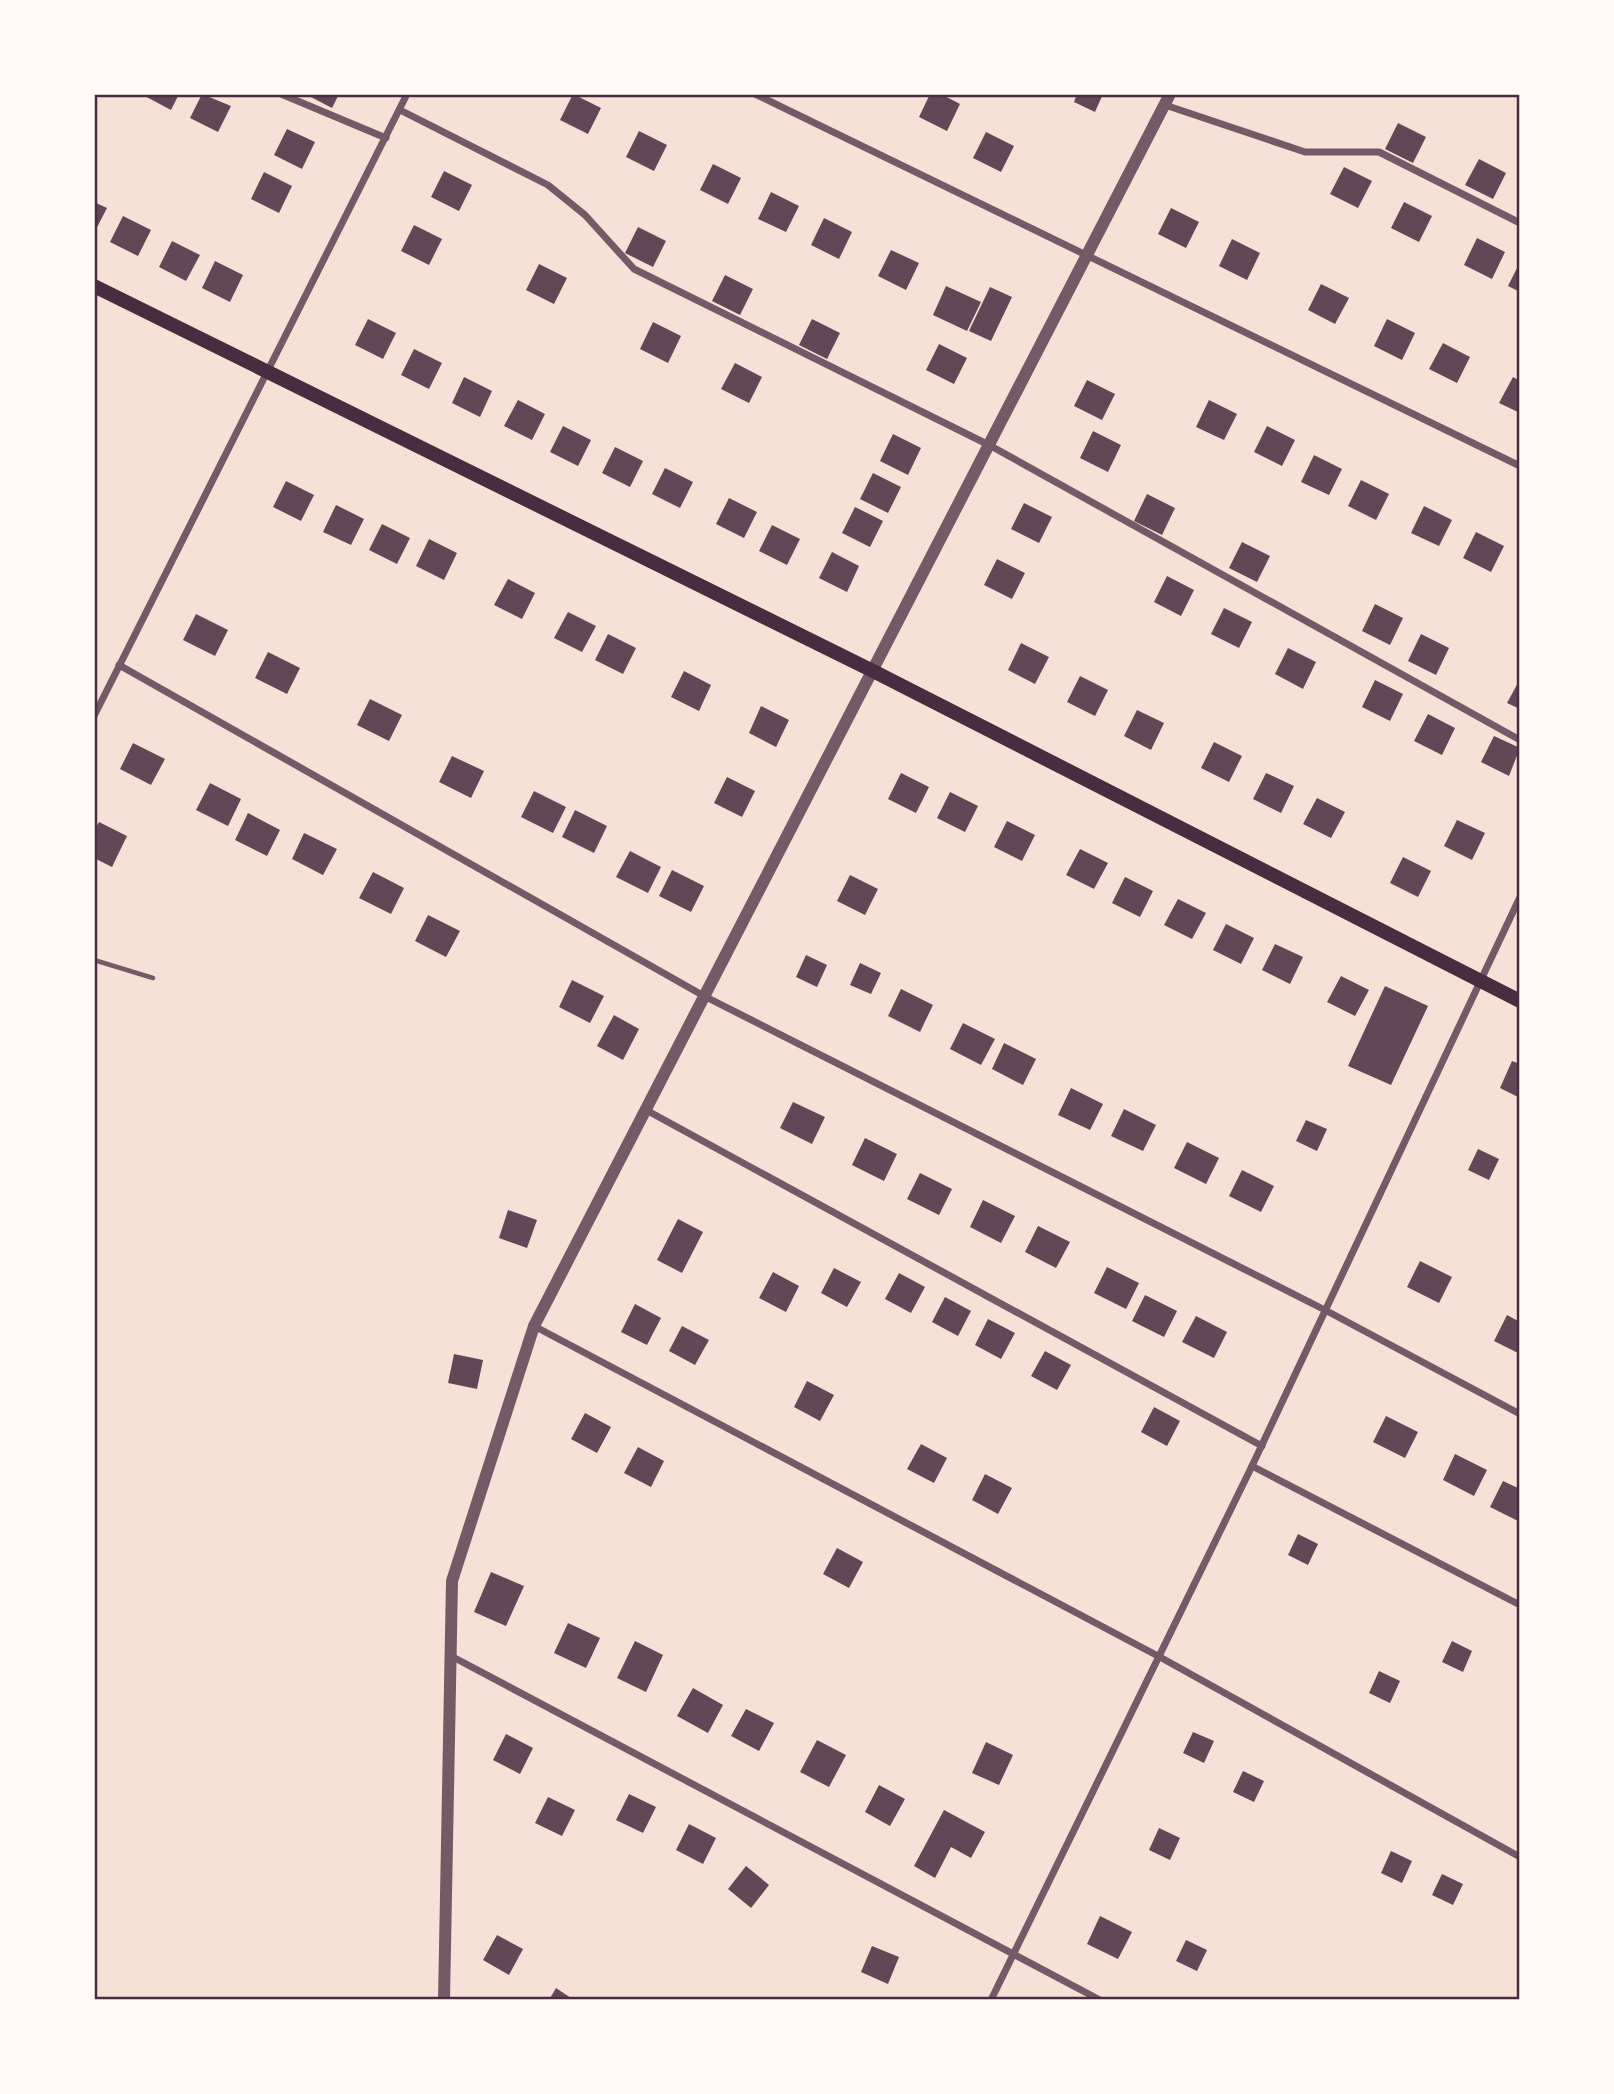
<svg xmlns="http://www.w3.org/2000/svg" width="1614" height="2094" viewBox="0 0 1614 2094" font-family="Commissioner,sans-serif">
	<style>
		.building { fill: #644757 }
		.lines { fill: none; stroke-linecap: round; stroke-linejoin: round }
		.service { stroke: #755966; stroke-width: 4.5 }
		.minor { stroke: #755966; stroke-width: 7 }
		.tertiary { stroke: #755966; stroke-width: 12 }
		.secondary { stroke: #4a2c40; stroke-width: 14 }
		.neatline { fill: none; stroke: #4a2c40; stroke-width: 2.5 }
	</style>
	<rect width="100%" height="100%" fill="#f7e1d7"/>
	<g class="building">
		<polygon points="141,94 179,94 171,110"/>
		<polygon points="202,94 231,106 218,132 190,118"/>
		<polygon points="305,94 339,94 332,108"/>
		<polygon points="573,94 601,108 588,134 560,120"/>
		<polygon points="930,94 941,94 960,104 947,131 919,117"/>
		<polygon points="1077,94 1103,94 1095,112 1074,102"/>
		<polygon points="1398,123 1426,137 1413,163 1385,149"/>
		<polygon points="287,129 315,142 302,169 274,155"/>
		<polygon points="639,131 667,145 654,171 626,157"/>
		<polygon points="986,132 1014,146 1001,172 973,158"/>
		<polygon points="1479,159 1506,173 1493,199 1465,185"/>
		<polygon points="713,164 741,178 728,204 700,190"/>
		<polygon points="1344,167 1372,181 1358,208 1330,194"/>
		<polygon points="444,171 472,185 459,211 431,197"/>
		<polygon points="264,172 292,186 279,213 251,199"/>
		<polygon points="771,192 799,206 786,232 758,219"/>
		<polygon points="94,202 107,208 94,233"/>
		<polygon points="1404,202 1432,216 1419,242 1391,228"/>
		<polygon points="1171,208 1199,222 1186,248 1158,234"/>
		<polygon points="123,216 151,230 138,256 110,242"/>
		<polygon points="824,218 852,232 839,259 811,245"/>
		<polygon points="414,225 442,239 429,265 401,251"/>
		<polygon points="638,227 666,241 653,267 625,253"/>
		<polygon points="1477,238 1505,252 1492,279 1464,265"/>
		<polygon points="1232,239 1260,253 1247,280 1219,266"/>
		<polygon points="172,241 200,255 186,281 159,267"/>
		<polygon points="891,250 919,263 906,290 878,276"/>
		<polygon points="215,261 243,275 230,302 202,288"/>
		<polygon points="1520,262 1520,292 1508,286"/>
		<polygon points="539,264 567,278 554,304 526,290"/>
		<polygon points="725,275 753,289 740,315 712,301"/>
		<polygon points="1321,284 1349,298 1335,324 1308,310"/>
		<polygon points="946,286 981,302 967,331 933,315"/>
		<polygon points="990,287 1012,297 991,341 969,331"/>
		<polygon points="368,319 396,333 383,359 355,345"/>
		<polygon points="812,319 840,333 827,359 799,345"/>
		<polygon points="1387,319 1415,333 1402,360 1374,346"/>
		<polygon points="653,322 681,336 668,363 640,349"/>
		<polygon points="1443,343 1470,357 1457,383 1429,369"/>
		<polygon points="939,344 967,358 954,384 926,370"/>
		<polygon points="414,349 442,363 429,389 401,375"/>
		<polygon points="735,363 762,377 749,403 721,389"/>
		<polygon points="464,377 492,391 480,417 452,403"/>
		<polygon points="1513,377 1520,381 1520,413 1499,403"/>
		<polygon points="1087,380 1115,394 1102,420 1074,406"/>
		<polygon points="518,400 545,414 532,440 504,426"/>
		<polygon points="1209,400 1237,414 1224,440 1196,427"/>
		<polygon points="563,426 591,440 578,466 550,452"/>
		<polygon points="1267,426 1295,440 1282,466 1254,452"/>
		<polygon points="1093,431 1121,445 1108,472 1080,458"/>
		<polygon points="893,434 921,448 908,475 880,461"/>
		<polygon points="615,447 643,461 630,487 602,473"/>
		<polygon points="1314,455 1342,469 1329,495 1301,482"/>
		<polygon points="665,468 693,482 680,508 652,494"/>
		<polygon points="873,473 901,487 888,513 860,499"/>
		<polygon points="1361,480 1389,494 1376,520 1348,506"/>
		<polygon points="286,481 314,495 301,521 273,507"/>
		<polygon points="1147,494 1175,508 1162,535 1134,521"/>
		<polygon points="729,498 757,512 744,538 716,524"/>
		<polygon points="1024,503 1052,517 1039,543 1011,529"/>
		<polygon points="336,505 364,519 351,545 323,532"/>
		<polygon points="1424,506 1452,520 1439,546 1411,533"/>
		<polygon points="855,507 883,521 870,547 842,533"/>
		<polygon points="382,524 410,538 397,564 369,550"/>
		<polygon points="772,525 800,539 787,565 759,551"/>
		<polygon points="1476,532 1504,546 1491,572 1463,558"/>
		<polygon points="429,539 457,553 444,580 416,566"/>
		<polygon points="1242,542 1270,556 1257,582 1229,568"/>
		<polygon points="832,552 859,566 847,592 819,578"/>
		<polygon points="997,559 1025,573 1012,599 984,585"/>
		<polygon points="1167,576 1194,590 1181,616 1154,602"/>
		<polygon points="508,579 535,593 522,619 494,605"/>
		<polygon points="1375,604 1403,618 1390,645 1362,631"/>
		<polygon points="1224,608 1252,622 1239,648 1211,634"/>
		<polygon points="568,612 596,626 582,652 554,638"/>
		<polygon points="196,614 228,630 215,656 183,640"/>
		<polygon points="608,634 636,648 623,674 595,660"/>
		<polygon points="1421,634 1449,648 1436,675 1408,661"/>
		<polygon points="1021,643 1049,657 1035,684 1008,670"/>
		<polygon points="1288,648 1316,662 1303,689 1275,674"/>
		<polygon points="268,652 300,668 287,694 255,678"/>
		<polygon points="684,671 711,685 699,711 671,697"/>
		<polygon points="1080,676 1108,690 1095,716 1067,702"/>
		<polygon points="1520,679 1520,709 1507,703"/>
		<polygon points="1375,680 1403,694 1390,721 1362,707"/>
		<polygon points="370,699 402,715 389,741 357,725"/>
		<polygon points="761,706 789,720 776,747 749,733"/>
		<polygon points="1137,710 1164,723 1151,750 1124,736"/>
		<polygon points="1428,714 1455,728 1442,755 1414,741"/>
		<polygon points="1494,736 1520,748 1509,776 1481,762"/>
		<polygon points="1214,742 1242,756 1229,782 1201,768"/>
		<polygon points="133,743 165,759 151,785 120,769"/>
		<polygon points="452,756 484,771 471,798 439,782"/>
		<polygon points="901,773 929,787 916,813 888,799"/>
		<polygon points="1266,773 1294,786 1281,813 1253,799"/>
		<polygon points="727,777 755,791 742,817 714,803"/>
		<polygon points="210,783 241,799 228,826 196,810"/>
		<polygon points="534,791 566,807 553,833 521,817"/>
		<polygon points="950,792 978,806 965,832 937,818"/>
		<polygon points="1317,798 1345,812 1331,838 1303,824"/>
		<polygon points="575,810 607,826 594,853 562,837"/>
		<polygon points="248,813 280,830 267,856 235,840"/>
		<polygon points="1457,820 1485,833 1472,860 1444,846"/>
		<polygon points="1007,821 1035,835 1022,861 994,847"/>
		<polygon points="99,822 127,836 112,867 94,858 94,831"/>
		<polygon points="304,833 337,849 323,875 292,859"/>
		<polygon points="1080,849 1108,863 1094,889 1066,875"/>
		<polygon points="630,851 661,867 648,893 616,877"/>
		<polygon points="1403,857 1431,871 1418,897 1390,883"/>
		<polygon points="672,870 704,886 691,912 659,896"/>
		<polygon points="373,872 404,888 391,914 359,898"/>
		<polygon points="850,875 878,889 865,915 837,901"/>
		<polygon points="1125,877 1153,891 1140,917 1112,903"/>
		<polygon points="1178,899 1206,913 1192,939 1164,925"/>
		<polygon points="428,915 460,931 446,957 415,941"/>
		<polygon points="1226,924 1254,938 1241,964 1213,950"/>
		<polygon points="1275,944 1303,957 1290,984 1262,970"/>
		<polygon points="806,955 827,965 817,987 796,977"/>
		<polygon points="860,963 881,973 871,994 850,985"/>
		<polygon points="1341,976 1369,990 1355,1016 1327,1002"/>
		<polygon points="572,980 604,996 590,1023 559,1007"/>
		<polygon points="1385,986 1428,1006 1391,1085 1348,1066"/>
		<polygon points="901,989 933,1005 920,1032 888,1016"/>
		<polygon points="614,1015 639,1029 623,1060 597,1046"/>
		<polygon points="963,1023 995,1039 981,1065 950,1049"/>
		<polygon points="1004,1043 1036,1059 1023,1085 992,1069"/>
		<polygon points="1512,1061 1520,1064 1520,1098 1500,1088"/>
		<polygon points="1071,1088 1103,1104 1090,1130 1058,1115"/>
		<polygon points="793,1102 825,1117 812,1144 780,1128"/>
		<polygon points="1124,1109 1156,1125 1143,1151 1111,1136"/>
		<polygon points="1306,1120 1327,1129 1317,1151 1296,1141"/>
		<polygon points="865,1138 897,1154 884,1181 852,1165"/>
		<polygon points="1187,1142 1219,1158 1206,1184 1174,1168"/>
		<polygon points="1478,1149 1499,1159 1489,1180 1468,1170"/>
		<polygon points="1242,1170 1274,1186 1261,1212 1229,1196"/>
		<polygon points="920,1173 952,1189 939,1215 907,1199"/>
		<polygon points="983,1200 1015,1216 1001,1243 970,1227"/>
		<polygon points="508,1210 537,1220 527,1248 499,1238"/>
		<polygon points="678,1219 703,1232 682,1273 657,1260"/>
		<polygon points="1038,1226 1070,1242 1056,1268 1025,1252"/>
		<polygon points="1420,1261 1452,1277 1439,1303 1407,1287"/>
		<polygon points="1107,1267 1139,1283 1126,1309 1094,1293"/>
		<polygon points="834,1268 861,1282 847,1307 821,1293"/>
		<polygon points="773,1272 799,1286 786,1312 759,1298"/>
		<polygon points="899,1273 925,1287 911,1313 885,1299"/>
		<polygon points="1145,1295 1177,1311 1164,1337 1132,1321"/>
		<polygon points="945,1297 971,1311 958,1336 932,1322"/>
		<polygon points="635,1304 661,1318 647,1345 621,1332"/>
		<polygon points="1507,1315 1520,1322 1520,1354 1494,1341"/>
		<polygon points="1196,1316 1227,1332 1214,1358 1182,1342"/>
		<polygon points="988,1319 1015,1333 1001,1359 975,1345"/>
		<polygon points="682,1326 709,1340 695,1365 669,1351"/>
		<polygon points="1045,1351 1071,1365 1057,1390 1031,1376"/>
		<polygon points="454,1354 483,1360 477,1389 448,1383"/>
		<polygon points="807,1381 834,1395 820,1421 794,1407"/>
		<polygon points="1154,1407 1180,1421 1167,1446 1141,1432"/>
		<polygon points="585,1413 611,1427 597,1453 571,1439"/>
		<polygon points="1386,1416 1418,1432 1405,1458 1373,1442"/>
		<polygon points="921,1444 947,1458 934,1483 907,1469"/>
		<polygon points="638,1447 664,1461 651,1487 624,1473"/>
		<polygon points="1455,1454 1487,1470 1474,1496 1443,1480"/>
		<polygon points="985,1474 1012,1488 998,1514 972,1500"/>
		<polygon points="1503,1481 1520,1489 1520,1522 1490,1507"/>
		<polygon points="1298,1534 1318,1544 1308,1565 1288,1555"/>
		<polygon points="837,1548 863,1562 849,1588 823,1574"/>
		<polygon points="491,1572 524,1586 506,1626 474,1612"/>
		<polygon points="568,1623 600,1638 586,1668 554,1653"/>
		<polygon points="635,1641 663,1655 646,1692 617,1678"/>
		<polygon points="1452,1641 1472,1651 1463,1672 1442,1662"/>
		<polygon points="1379,1671 1400,1681 1390,1703 1369,1693"/>
		<polygon points="693,1688 723,1705 708,1733 677,1716"/>
		<polygon points="746,1709 774,1723 759,1751 731,1736"/>
		<polygon points="1193,1732 1214,1741 1204,1763 1183,1753"/>
		<polygon points="506,1734 533,1748 520,1774 493,1760"/>
		<polygon points="817,1740 846,1755 829,1787 800,1772"/>
		<polygon points="986,1742 1013,1755 999,1785 972,1773"/>
		<polygon points="1243,1771 1264,1781 1254,1802 1233,1792"/>
		<polygon points="879,1785 905,1799 890,1826 865,1812"/>
		<polygon points="629,1794 656,1807 643,1833 616,1820"/>
		<polygon points="548,1797 575,1810 562,1836 535,1823"/>
		<polygon points="944,1810 985,1832 971,1858 951,1847 935,1878 914,1866"/>
		<polygon points="689,1824 716,1838 703,1864 676,1850"/>
		<polygon points="1159,1828 1180,1838 1170,1860 1149,1850"/>
		<polygon points="1391,1851 1412,1861 1402,1883 1381,1873"/>
		<polygon points="746,1866 769,1885 751,1908 728,1889"/>
		<polygon points="1442,1874 1463,1884 1453,1905 1432,1895"/>
		<polygon points="1100,1916 1132,1932 1118,1959 1087,1944"/>
		<polygon points="497,1935 523,1949 509,1975 483,1960"/>
		<polygon points="1186,1940 1207,1950 1197,1971 1176,1961"/>
		<polygon points="872,1946 899,1957 888,1984 861,1972"/>
		<polygon points="556,1988 574,2000 549,2000"/>
	</g>
	<g class="lines">
		<polyline class="service" points="94,960 153,978"/>
		<g class="minor">
			<polyline points="281,94 386,138"/>
			<polyline points="755,94 1520,466"/>
			<polyline points="1165,105 1305,152 1379,152 1520,223"/>
			<polyline points="400,110 548,185 585,215 634,269 989,445 1520,740"/>
			<polyline points="119,665 704,996 1325,1310 1520,1414"/>
			<polyline points="94,716 407,94"/>
			<polyline points="646,1110 1262,1446"/>
			<polyline points="534,1326 1158,1656 1520,1857"/>
			<polyline points="1252,1466 1520,1605"/>
			<polyline points="451,1656 1100,2000"/>
			<polyline points="991,2000 1252,1466 1520,897"/>
		</g>
		<polyline class="tertiary" points="444,2000 452,1581 534,1326 1170,94"/>
		<polyline class="secondary" points="94,286 873,671 1520,1001"/>
	</g>
	<rect width="1614" height="2094" fill="none" stroke="#fffaf5" stroke-width="192"/>
	<rect x="96" y="96" width="1422" height="1902" class="neatline"/>
</svg>
